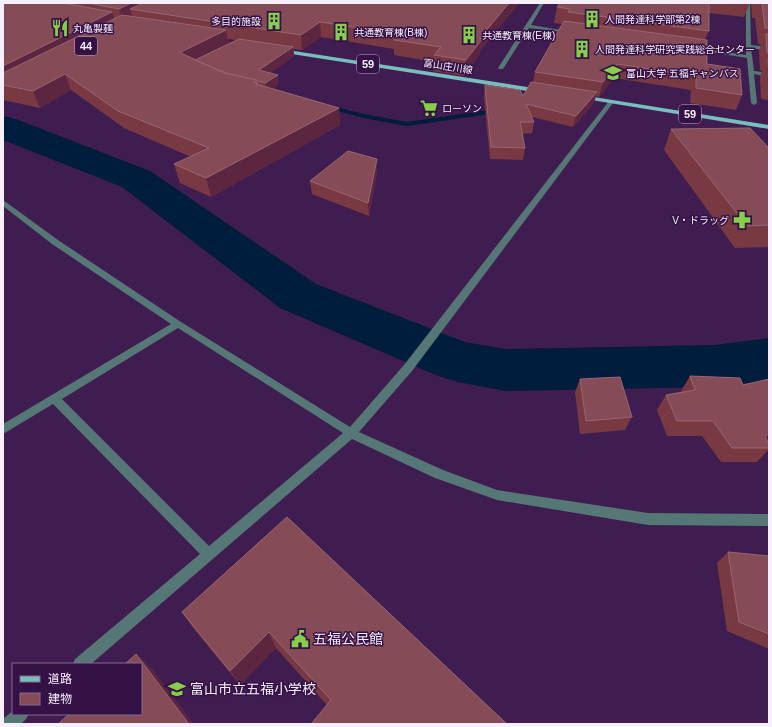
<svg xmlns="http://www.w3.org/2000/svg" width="772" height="727" viewBox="0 0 772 727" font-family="Helvetica,'Noto Sans JP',sans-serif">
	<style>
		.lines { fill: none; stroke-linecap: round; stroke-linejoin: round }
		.stream { fill: #011d3d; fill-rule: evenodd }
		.river { fill: #011d3d; fill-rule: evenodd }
		.minor { fill: #557776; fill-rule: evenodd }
		.major { fill: #76bfbd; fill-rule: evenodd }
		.wall { fill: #783943; fill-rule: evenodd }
		.shaded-wall { fill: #5c2540 }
		.building { fill: #854c57; stroke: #976671 }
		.labels { text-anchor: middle; stroke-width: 3; stroke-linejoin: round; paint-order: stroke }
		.far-poi-label { font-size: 10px; fill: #f7effc; stroke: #351245; text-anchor: start }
		.far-street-label { font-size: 10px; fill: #f7effc; stroke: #351245 }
		.shield { fill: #351245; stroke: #bdadc5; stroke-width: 1 }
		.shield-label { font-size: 11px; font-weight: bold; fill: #f7effc }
		.near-poi-label { font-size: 14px; fill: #f7effc; stroke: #351245; text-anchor: start }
	</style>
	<rect width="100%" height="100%" fill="#401d50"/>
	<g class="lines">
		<polygon class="stream" points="328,105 368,115 407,122 496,109 499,111 496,113 407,126 368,119 326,108 325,107"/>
		<polygon class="river" points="3,116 16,119 150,171 316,284 465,342 505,349 714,345 769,338 769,380 714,387 505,391 458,382 438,376 280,308 122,187 3,140"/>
		<g class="minor">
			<polygon points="540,3 544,3 531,25 573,32 571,33 529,28 503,69 499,69 498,68"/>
			<polygon points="746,3 750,3 751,45 769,47 769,51 751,48 754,71 769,73 769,77 754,74 757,103 754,105 751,103 747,58 691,49 694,47 746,55"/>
			<path d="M611,100L613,101V103L412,371L359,432L443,470L497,490L648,513L769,514V526L648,525L497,500L435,478L352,439L91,664H73L75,659L200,554L53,404L3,434V424L171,324L52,244L3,206V200L58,240L181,322L350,427L404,365L609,101ZM178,328L343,433L209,546L62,399Z"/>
			<polygon points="13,711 13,714 29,714 26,719 21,724 3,724 4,718"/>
		</g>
		<g class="major">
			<polygon points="281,49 540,89 543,91 540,93 279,52 278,51"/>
			<polygon points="581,95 769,125 769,129 579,98 578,97"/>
		</g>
	</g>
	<g class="wall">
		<path d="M3,3H519L480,51V54L464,76L433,71L434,62L394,55V49L321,37L302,50L294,49V56L270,73L279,84L272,88L339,108L340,125L211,197L180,183L174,164L191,157L124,128L71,90L40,108L3,100ZM228,39L236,40L229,43Z"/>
		<polygon points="560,3 750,3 744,17 709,13 709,31 705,39 707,64 742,95 736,110 690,103 691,90 614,78 599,97 595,96 594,103 573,127 532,117 534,122 532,133 522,134 525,148 523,160 490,159 484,97 485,85 523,96 533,82 535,72 562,24 554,23 557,7"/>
		<polygon points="751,3 769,3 769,100 761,99 760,77 762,71 760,70 759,51 761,45 758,44 755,18 752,18"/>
		<polygon points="671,129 769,148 769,247 735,248 664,150"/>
		<polygon points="377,159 377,172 369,216 312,194 310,181"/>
		<polygon points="690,376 743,385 769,379 769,449 757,462 721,462 702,436 667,436 657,410 666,395 681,392 681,391"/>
		<polygon points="580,379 632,417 625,430 580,434 575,392"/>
		<polygon points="287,517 507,724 327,705 276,648 240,685 194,629 182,612"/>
		<polygon points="728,552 769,556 769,649 727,631 717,563"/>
	</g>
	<g class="shaded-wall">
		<polygon points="131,3 163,3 130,9 133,19 123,24 119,9"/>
		<polygon points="509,3 519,3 480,51 480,54 464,76 466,60 480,38"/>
		<polygon points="112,12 117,27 3,85 3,66"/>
		<polygon points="320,22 321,37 302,50 301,35"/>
		<polygon points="226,30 229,46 185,68 181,53 181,52"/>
		<polygon points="293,47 294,56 260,80 259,70"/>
		<polygon points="618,64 614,78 599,97 603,82"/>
		<polygon points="65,74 71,90 40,108 33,91"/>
		<polygon points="278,75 279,84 266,93 265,83"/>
		<polygon points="597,92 594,103 573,127 576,116"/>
		<polygon points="339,108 340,125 211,197 206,178"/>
		<polygon points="377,159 377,172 369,216 368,203"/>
		<polygon points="769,434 769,446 765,436"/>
		<polygon points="269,632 276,648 240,685 230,671"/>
		<polygon points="136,654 152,669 194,724 189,724"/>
	</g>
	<g class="building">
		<polygon points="3,3 64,3 112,12 3,66"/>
		<polygon points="88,3 131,3 119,9"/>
		<polygon points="143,3 509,3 480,38 482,39 466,60 434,55 441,47 394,40 400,34 320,22 301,35 130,9"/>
		<polygon points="560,3 709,3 709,31 568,12 570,9 557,7"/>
		<polygon points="762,3 769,3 769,28 765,28"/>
		<polygon points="122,15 226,30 181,52 181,53 224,73 257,80 254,82 258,83 256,84 339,108 206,178 174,164 209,148 118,111 65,74 33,91 3,85 3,73"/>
		<polygon points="564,21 707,40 707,64 740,69 742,95 696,88 696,76 618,64 603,82 535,72"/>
		<polygon points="766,34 769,34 769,53 767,53"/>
		<polygon points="239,39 293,47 259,70 278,75 265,83 257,81 257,80 226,73 195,60"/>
		<polygon points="768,59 769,59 769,76"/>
		<polygon points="531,82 597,92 576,116 526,104 534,122 520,122 525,148 491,147 485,85 520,90 523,96"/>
		<polygon points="750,128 769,148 769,225 747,226 671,129"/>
		<polygon points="348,151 377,159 368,203 310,181"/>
		<polygon points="690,376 740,378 743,385 769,379 769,434 765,436 769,445 769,448 732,448 713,421 677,421 666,395 695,390"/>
		<polygon points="620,377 632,417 586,421 580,379"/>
		<polygon points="287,517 507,724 311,724 331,700 269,632 230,671 182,612"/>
		<polygon points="728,552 769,556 769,634 739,622"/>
		<polygon points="136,654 189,724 58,724 69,714 141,714 141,664 125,664"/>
	</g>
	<defs>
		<g id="building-bare" transform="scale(1.38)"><path d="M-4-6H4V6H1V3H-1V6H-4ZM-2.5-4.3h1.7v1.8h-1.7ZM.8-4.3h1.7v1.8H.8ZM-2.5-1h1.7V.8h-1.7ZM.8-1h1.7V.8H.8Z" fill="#87cf4b" stroke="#351245" stroke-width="2.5" paint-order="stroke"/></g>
		<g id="restaurant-bare" transform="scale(1.38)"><path d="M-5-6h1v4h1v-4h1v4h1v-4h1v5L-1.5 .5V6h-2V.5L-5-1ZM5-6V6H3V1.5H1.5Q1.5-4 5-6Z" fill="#87cf4b" stroke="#351245" stroke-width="2.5" paint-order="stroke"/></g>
		<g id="university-bare" transform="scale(1.38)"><path d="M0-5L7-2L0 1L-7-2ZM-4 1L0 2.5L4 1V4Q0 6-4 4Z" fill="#87cf4b" stroke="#351245" stroke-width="2.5" paint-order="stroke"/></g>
		<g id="supermarket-bare" transform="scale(1.38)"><path d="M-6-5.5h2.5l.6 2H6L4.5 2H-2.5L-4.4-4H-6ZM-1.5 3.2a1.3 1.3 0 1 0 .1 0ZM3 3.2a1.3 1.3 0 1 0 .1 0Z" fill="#87cf4b" stroke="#351245" stroke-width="2.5" paint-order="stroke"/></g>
		<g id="pharmacy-bare" transform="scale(1.38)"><path d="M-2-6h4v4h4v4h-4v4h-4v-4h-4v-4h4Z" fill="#87cf4b" stroke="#351245" stroke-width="2.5" paint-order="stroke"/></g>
		<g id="civic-bare" transform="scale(1.38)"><path d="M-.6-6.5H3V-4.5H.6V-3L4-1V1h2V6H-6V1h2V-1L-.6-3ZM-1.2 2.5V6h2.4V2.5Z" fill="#87cf4b" stroke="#351245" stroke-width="2.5" paint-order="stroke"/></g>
		<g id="school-bare" transform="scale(1.38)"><path d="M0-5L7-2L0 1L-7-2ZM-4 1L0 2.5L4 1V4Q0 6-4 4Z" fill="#87cf4b" stroke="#351245" stroke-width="2.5" paint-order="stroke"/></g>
	</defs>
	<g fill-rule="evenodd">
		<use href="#building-bare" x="592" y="19"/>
		<use href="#building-bare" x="274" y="21"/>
		<use href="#restaurant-bare" x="60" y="28"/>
		<use href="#building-bare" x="341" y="32"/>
		<use href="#building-bare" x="469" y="35"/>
		<use href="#building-bare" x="582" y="49"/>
		<use href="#university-bare" x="613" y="73"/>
		<use href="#supermarket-bare" x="429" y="108"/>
		<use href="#pharmacy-bare" x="742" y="220"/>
		<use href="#civic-bare" x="300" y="639"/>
		<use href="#school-bare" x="177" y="689"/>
	</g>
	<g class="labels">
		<g class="far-poi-label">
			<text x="605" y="23">人間発達科学部第2棟</text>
			<text x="261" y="25" text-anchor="end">多目的施設</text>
			<text x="73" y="32">丸亀製麺</text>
			<text x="354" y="36">共通教育棟(B棟)</text>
			<text x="482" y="39">共通教育棟(E棟)</text>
			<text x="595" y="53">人間発達科学研究実践総合センター</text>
			<text x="626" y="77">富山大学 五福キャンパス</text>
			<text x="442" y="112">ローソン</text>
			<text x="729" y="224" text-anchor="end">V・ドラッグ</text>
		</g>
		<g class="far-street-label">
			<text transform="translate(448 66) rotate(9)" y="4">富山庄川線</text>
		</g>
		<g class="shield">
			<rect x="75" y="37" width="22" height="18" rx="3"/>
			<rect x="357" y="55" width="22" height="18" rx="3"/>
			<rect x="679" y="105" width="22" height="18" rx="3"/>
		</g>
		<g class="shield-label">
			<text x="86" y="50">44</text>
			<text x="368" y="68">59</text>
			<text x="690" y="118">59</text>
		</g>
		<g class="near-poi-label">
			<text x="313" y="644">五福公民館</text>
			<text x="190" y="694">富山市立五福小学校</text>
		</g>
	</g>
	<rect width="772" height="727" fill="none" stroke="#f7effc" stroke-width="8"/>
	<rect x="12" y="663" width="130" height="52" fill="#351245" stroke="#836a8e"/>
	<rect x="20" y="676" width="20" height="6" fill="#76bfbd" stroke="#836a8e"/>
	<text x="48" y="683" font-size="12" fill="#f7effc">道路</text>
	<rect x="20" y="693" width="20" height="12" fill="#854c57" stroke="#836a8e"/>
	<text x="48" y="703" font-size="12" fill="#f7effc">建物</text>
</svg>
